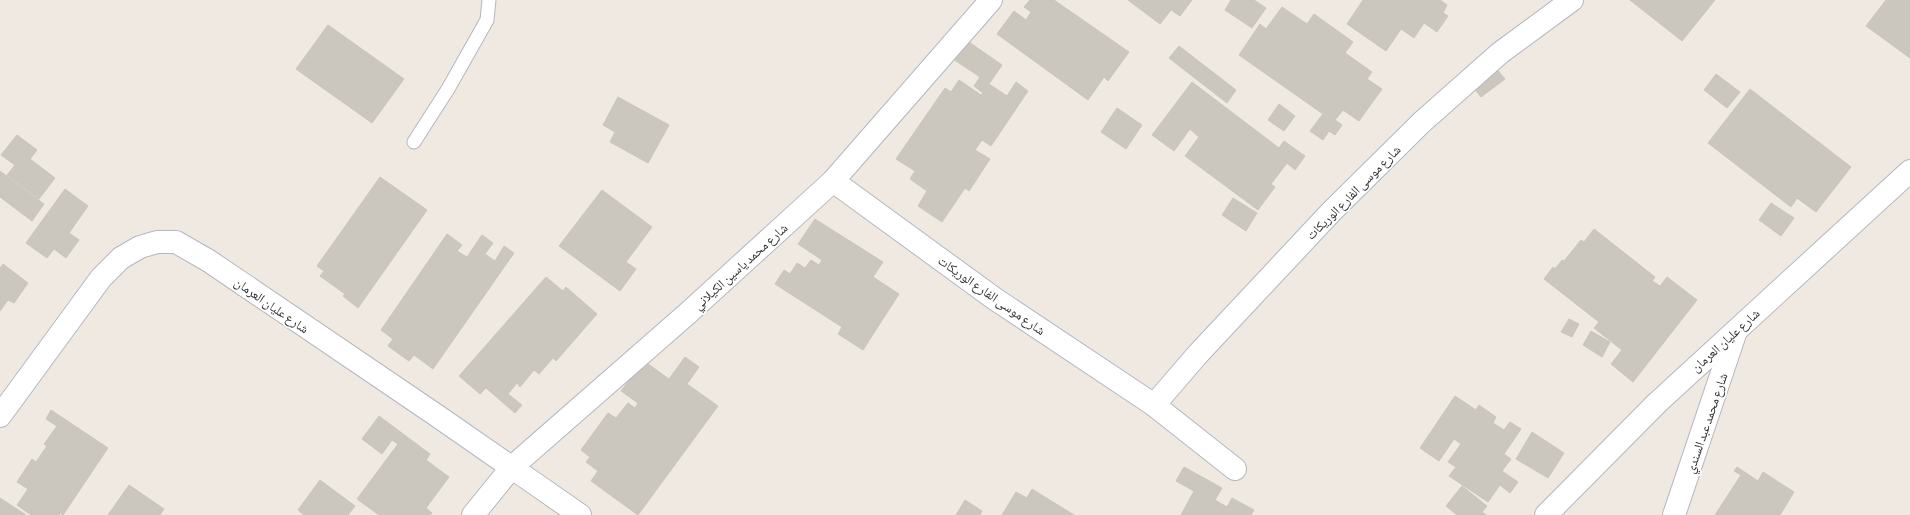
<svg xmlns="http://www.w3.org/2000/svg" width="1910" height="515" viewBox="0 0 1910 515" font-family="'Asap Condensed','Noto Naskh Arabic',sans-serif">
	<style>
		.building { fill: #cbc7bf; stroke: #cbc5ba }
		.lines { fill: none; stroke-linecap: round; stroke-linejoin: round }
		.service-casing { stroke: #b4b7c1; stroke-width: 15 }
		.minor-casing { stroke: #b4b7c1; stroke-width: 24 }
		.service { stroke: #fff; stroke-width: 13 }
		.minor { stroke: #fff; stroke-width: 22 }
		.labels { text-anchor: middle; stroke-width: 3.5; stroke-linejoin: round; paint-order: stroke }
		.street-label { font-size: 13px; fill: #2e2e2e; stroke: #fff }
	</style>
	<rect width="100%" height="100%" fill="#efe9e1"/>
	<g class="building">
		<polygon points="1030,0 1054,0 1129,52 1108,81 1104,77 1088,100 997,34 1014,11 1026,20 1031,12 1024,7"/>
		<polygon points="1128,0 1192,0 1180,16 1171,10 1160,24"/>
		<polygon points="1231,0 1254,0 1266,8 1252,28 1225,10"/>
		<polygon points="1363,0 1440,0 1447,5 1443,13 1448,16 1437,32 1424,23 1414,38 1401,29 1386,51 1347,24"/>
		<polygon points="1630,0 1715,0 1682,41"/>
		<polygon points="1886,0 1910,0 1910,58 1866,26"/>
		<polygon points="1282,7 1307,24 1314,14 1353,42 1345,53 1372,72 1367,79 1382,89 1359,121 1343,110 1335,120 1342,125 1335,135 1329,131 1323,140 1310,131 1323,114 1239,55 1260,24 1266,29"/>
		<polygon points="328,25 404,79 372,123 296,69"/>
		<polygon points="966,40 1002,65 989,84 1007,96 1016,82 1028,91 991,146 982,140 975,150 990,159 969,191 965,188 942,222 918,206 927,191 910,179 915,171 896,159 945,88 951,92 959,80 981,95 983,93 974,86 980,77 953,59"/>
		<polygon points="1179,46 1236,90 1227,103 1169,58"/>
		<polygon points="1494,66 1505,79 1481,97 1471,84"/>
		<polygon points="1716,74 1740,92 1727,108 1704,90"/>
		<polygon points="1192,82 1279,148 1284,141 1305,156 1295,170 1287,163 1271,184 1275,187 1258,210 1185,156 1199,137 1190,129 1174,151 1152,135"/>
		<polygon points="1750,89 1851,167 1816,212 1797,198 1791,207 1708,143"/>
		<polygon points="618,97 669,125 648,163 610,142 615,132 603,125"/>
		<polygon points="1279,104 1295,116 1284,131 1268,120"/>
		<polygon points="1117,108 1142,125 1126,149 1101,132"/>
		<polygon points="17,135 37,150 30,159 55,178 39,199 7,175 15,165 1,155"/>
		<polygon points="0,171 44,204 32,221 0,197"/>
		<polygon points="380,177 427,210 358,308 343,296 345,294 320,276 324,271 317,266"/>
		<polygon points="65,189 88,206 69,233 79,240 66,258 54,249 47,258 26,243"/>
		<polygon points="602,190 652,227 626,262 636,269 620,291 559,246"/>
		<polygon points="1233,198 1257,213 1246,231 1222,215"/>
		<polygon points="1771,203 1794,218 1781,236 1759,220"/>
		<polygon points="815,219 883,262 873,277 899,294 863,350 838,334 842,327 775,284 784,270 790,274 797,263 805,268 811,260 819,265 822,260 798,244"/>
		<polygon points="1594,229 1655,277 1652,281 1660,286 1667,277 1697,300 1633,382 1611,364 1622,350 1594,328 1599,322 1544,279 1553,267 1555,269 1562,260 1564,261 1581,240 1584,242"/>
		<polygon points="447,234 462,245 457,251 467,257 482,235 493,243 485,254 495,261 504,246 514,253 433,369 414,355 409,361 388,346 393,339 381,330"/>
		<polygon points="3,264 28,283 14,303 8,300 0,311 0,268"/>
		<polygon points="546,277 563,291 566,287 597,314 556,361 553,358 539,374 534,370 520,387 517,383 508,394 522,405 515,413 486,388 480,394 459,376"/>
		<polygon points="1569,319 1579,324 1572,337 1561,332"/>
		<polygon points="1591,331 1610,342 1602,357 1583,345"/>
		<polygon points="685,357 699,367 687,384 718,406 638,515 591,481 598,471 586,462 590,457 581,450 608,413 616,418 628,403 635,408 638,403 621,391 644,361 669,379"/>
		<polygon points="1455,396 1476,410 1479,405 1496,417 1493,423 1504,430 1510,422 1521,429 1504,454 1511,459 1502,471 1518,482 1510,493 1500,485 1488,502 1449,476 1456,467 1448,462 1461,444 1454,439 1439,461 1420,448"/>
		<polygon points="51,410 108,448 63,515 60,513 59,515 31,515 17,505 28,489 17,482 32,459 36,462 47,446 44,444 57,426 46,419"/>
		<polygon points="379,416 430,454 426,460 449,477 426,508 432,513 430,515 379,515 357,499 398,444 392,440 382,454 362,439"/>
		<polygon points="1532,432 1564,453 1548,478 1516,459"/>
		<polygon points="1184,467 1222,488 1215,500 1227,507 1232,498 1254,510 1251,515 1181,515 1194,491 1176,481"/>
		<polygon points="1737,467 1758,481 1763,472 1794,492 1780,515 1715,515 1741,475 1734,471"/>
		<polygon points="320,480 355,506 348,515 304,515 298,510"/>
		<polygon points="129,485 164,509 160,515 108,515"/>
		<polygon points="1462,486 1487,506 1482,512 1486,515 1457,515 1446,506"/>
		<polygon points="1032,489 1074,515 1002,515 1016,492 1027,498"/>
		<polygon points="0,498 26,515 0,515"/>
		<polygon points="965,500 982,511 980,515 956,515"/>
	</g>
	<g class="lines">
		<g class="service-casing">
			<polyline id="service" points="414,142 448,89 487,20 489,0"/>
		</g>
		<g class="minor-casing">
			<g id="minor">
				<polyline points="833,181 995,299 1154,405 1235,469"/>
				<polyline points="1154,405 1198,354 1331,212 1422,122 1500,53 1572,0"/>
				<polyline points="0,416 101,278 121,258 140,247 157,242 176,242 209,261 436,415 580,515"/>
				<polyline points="473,515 512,467 687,314 833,181 991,0"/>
				<polyline points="1546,515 1657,403 1910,171"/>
				<polyline points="1674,515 1736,331"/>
			</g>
		</g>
		<use href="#service" class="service"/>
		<use href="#minor" class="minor"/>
	</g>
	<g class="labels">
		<g class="street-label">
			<text transform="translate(1353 192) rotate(-45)" y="5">شارع موسى الفارع الوريكات</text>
			<text transform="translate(740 266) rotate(-42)" y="5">شارع محمد ياسين الكيلاني</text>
			<text transform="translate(992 295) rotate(35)" y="5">شارع موسى الفارع الوريكات</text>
			<text transform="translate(272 305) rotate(35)" y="5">شارع عليان العرمان</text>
			<text transform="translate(1725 340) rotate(-42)" y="5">شارع عليان العرمان</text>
			<text transform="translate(1706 423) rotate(-71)" y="5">شارع محمد عبد السندي</text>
		</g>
	</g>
</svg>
